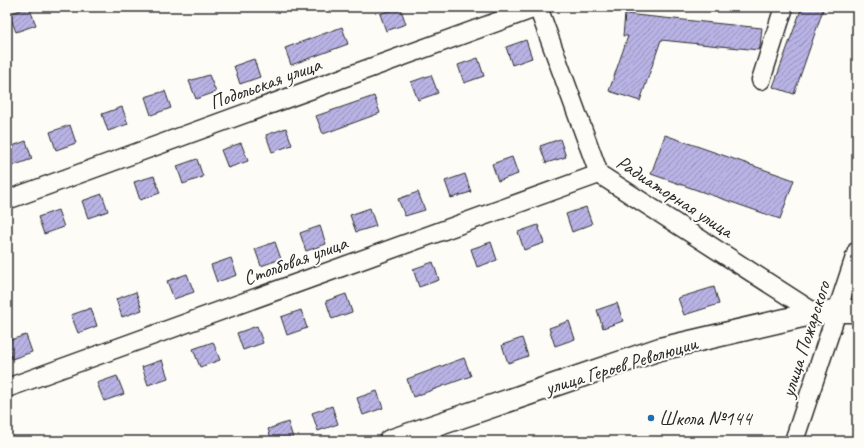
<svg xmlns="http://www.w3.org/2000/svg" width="864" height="448" viewBox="0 0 864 448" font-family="Caveat,sans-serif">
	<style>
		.building { fill: url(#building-hatch); stroke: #2b2b2b }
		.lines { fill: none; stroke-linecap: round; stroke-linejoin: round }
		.minor-casing { stroke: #2b2b2b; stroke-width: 21 }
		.tertiary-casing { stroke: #2b2b2b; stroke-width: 25 }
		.minor { stroke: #fdfcf7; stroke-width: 18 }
		.tertiary { stroke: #fdfcf7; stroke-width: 22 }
		.poi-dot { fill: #1f6fb2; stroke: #fdfcf7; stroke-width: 1.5 }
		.labels { text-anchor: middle; stroke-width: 4; stroke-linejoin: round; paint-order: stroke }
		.street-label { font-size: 20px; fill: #2b2b2b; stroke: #fdfcf7 }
		.poi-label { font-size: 20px; fill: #2b2b2b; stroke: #fdfcf7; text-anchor: start }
	</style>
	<defs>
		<pattern id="building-hatch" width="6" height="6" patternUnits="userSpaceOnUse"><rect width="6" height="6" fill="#b8b3e4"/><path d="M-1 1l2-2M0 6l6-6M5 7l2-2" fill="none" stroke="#9692b9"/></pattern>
	</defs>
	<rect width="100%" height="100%" fill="#fdfcf7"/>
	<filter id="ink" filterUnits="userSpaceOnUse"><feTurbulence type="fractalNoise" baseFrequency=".025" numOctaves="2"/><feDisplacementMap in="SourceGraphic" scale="8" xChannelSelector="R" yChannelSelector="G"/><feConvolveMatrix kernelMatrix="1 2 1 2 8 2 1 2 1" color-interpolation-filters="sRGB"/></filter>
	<g filter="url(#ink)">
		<g class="building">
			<polygon points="29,7 36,25 16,32 9,14"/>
			<polygon points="400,7 406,24 386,31 380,14"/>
			<polygon points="802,7 824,7 794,94 773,87"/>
			<polygon points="625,14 762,28 760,47 759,50 661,40 640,101 609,91 628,36 623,36"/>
			<polygon points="342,27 348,44 291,65 285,48"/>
			<polygon points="526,40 532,58 512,65 506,47"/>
			<polygon points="478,58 484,76 464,83 458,65"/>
			<polygon points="254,59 260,77 240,84 234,66"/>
			<polygon points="209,75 216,92 196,99 189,81"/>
			<polygon points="431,75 438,93 418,100 411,82"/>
			<polygon points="165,91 171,108 151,115 145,97"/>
			<polygon points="374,96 380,113 323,134 316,116"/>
			<polygon points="122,107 128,124 108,131 102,114"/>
			<polygon points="70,125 76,143 56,150 50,132"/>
			<polygon points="286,128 292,145 272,152 266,135"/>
			<polygon points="665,135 794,180 780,219 651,174"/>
			<polygon points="560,139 566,157 546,163 540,146"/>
			<polygon points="26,141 32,159 12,166 7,148"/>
			<polygon points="241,143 248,161 228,168 221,150"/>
			<polygon points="512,157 518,174 498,181 492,164"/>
			<polygon points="197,159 203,177 183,184 177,166"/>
			<polygon points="465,174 471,192 451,198 445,181"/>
			<polygon points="154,176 160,193 140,200 134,182"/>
			<polygon points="418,192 425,210 405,216 398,199"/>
			<polygon points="102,194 108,211 88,218 82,201"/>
			<polygon points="586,207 592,224 572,232 566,214"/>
			<polygon points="370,208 376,226 356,232 350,215"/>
			<polygon points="58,210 64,227 44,234 38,217"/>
			<polygon points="538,225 544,243 524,250 518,232"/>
			<polygon points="320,226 326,244 306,251 300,233"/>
			<polygon points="275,242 281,259 261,266 255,249"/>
			<polygon points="491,242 497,260 477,267 471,249"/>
			<polygon points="231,258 237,275 217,282 211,265"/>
			<polygon points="433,262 439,280 419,287 413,269"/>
			<polygon points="187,274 194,292 174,299 167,281"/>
			<polygon points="714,287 719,304 684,315 678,298"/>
			<polygon points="136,292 142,310 122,317 116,299"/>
			<polygon points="346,294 352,312 332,319 326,301"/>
			<polygon points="617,303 623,321 603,328 597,310"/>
			<polygon points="91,308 97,326 78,333 71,315"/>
			<polygon points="301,310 307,328 287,335 281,317"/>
			<polygon points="569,321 575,339 555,346 549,328"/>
			<polygon points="257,326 263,343 243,350 237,333"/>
			<polygon points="26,335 32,352 12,359 7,341"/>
			<polygon points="522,338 528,356 508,363 502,345"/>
			<polygon points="213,342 220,360 200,367 193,349"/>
			<polygon points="464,358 471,376 413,397 407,379"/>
			<polygon points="162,360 168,378 148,385 142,367"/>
			<polygon points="117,376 124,394 104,401 97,383"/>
			<polygon points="377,391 383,408 363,415 357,398"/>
			<polygon points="332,406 338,424 318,431 312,413"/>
			<polygon points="288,422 294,441 272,441 268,429"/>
		</g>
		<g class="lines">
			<g class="minor-casing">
				<g id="minor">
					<polyline points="538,7 599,174 815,313"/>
					<polyline points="761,80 784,7"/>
					<polyline points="7,200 538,7"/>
					<polyline points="7,388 599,174"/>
					<polyline points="794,441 857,251"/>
				</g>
			</g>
			<g class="tertiary-casing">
				<polyline id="tertiary" points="390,441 660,349 815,313 837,311 857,311"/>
			</g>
			<use href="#minor" class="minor"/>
			<use href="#tertiary" class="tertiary"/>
		</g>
	</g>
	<circle class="poi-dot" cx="651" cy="418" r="4"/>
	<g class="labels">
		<g class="street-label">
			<text transform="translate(265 83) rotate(-20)" y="7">Подольская улица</text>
			<text transform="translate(675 196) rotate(33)" y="7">Радиаторная улица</text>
			<text transform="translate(295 260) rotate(-20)" y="7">Столбовая улица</text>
			<text transform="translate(805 339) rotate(-72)" y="7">улица Пожарского</text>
			<text transform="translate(621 365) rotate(-17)" y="7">улица Героев Революции</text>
		</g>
		<g class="poi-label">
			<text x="659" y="425">Школа №144</text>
		</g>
	</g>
	<rect width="864" height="448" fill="none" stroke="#fdfcf7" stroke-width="24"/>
	<rect x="12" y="12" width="840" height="424" fill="none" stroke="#2b2b2b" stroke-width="1.5" filter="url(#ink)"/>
</svg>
